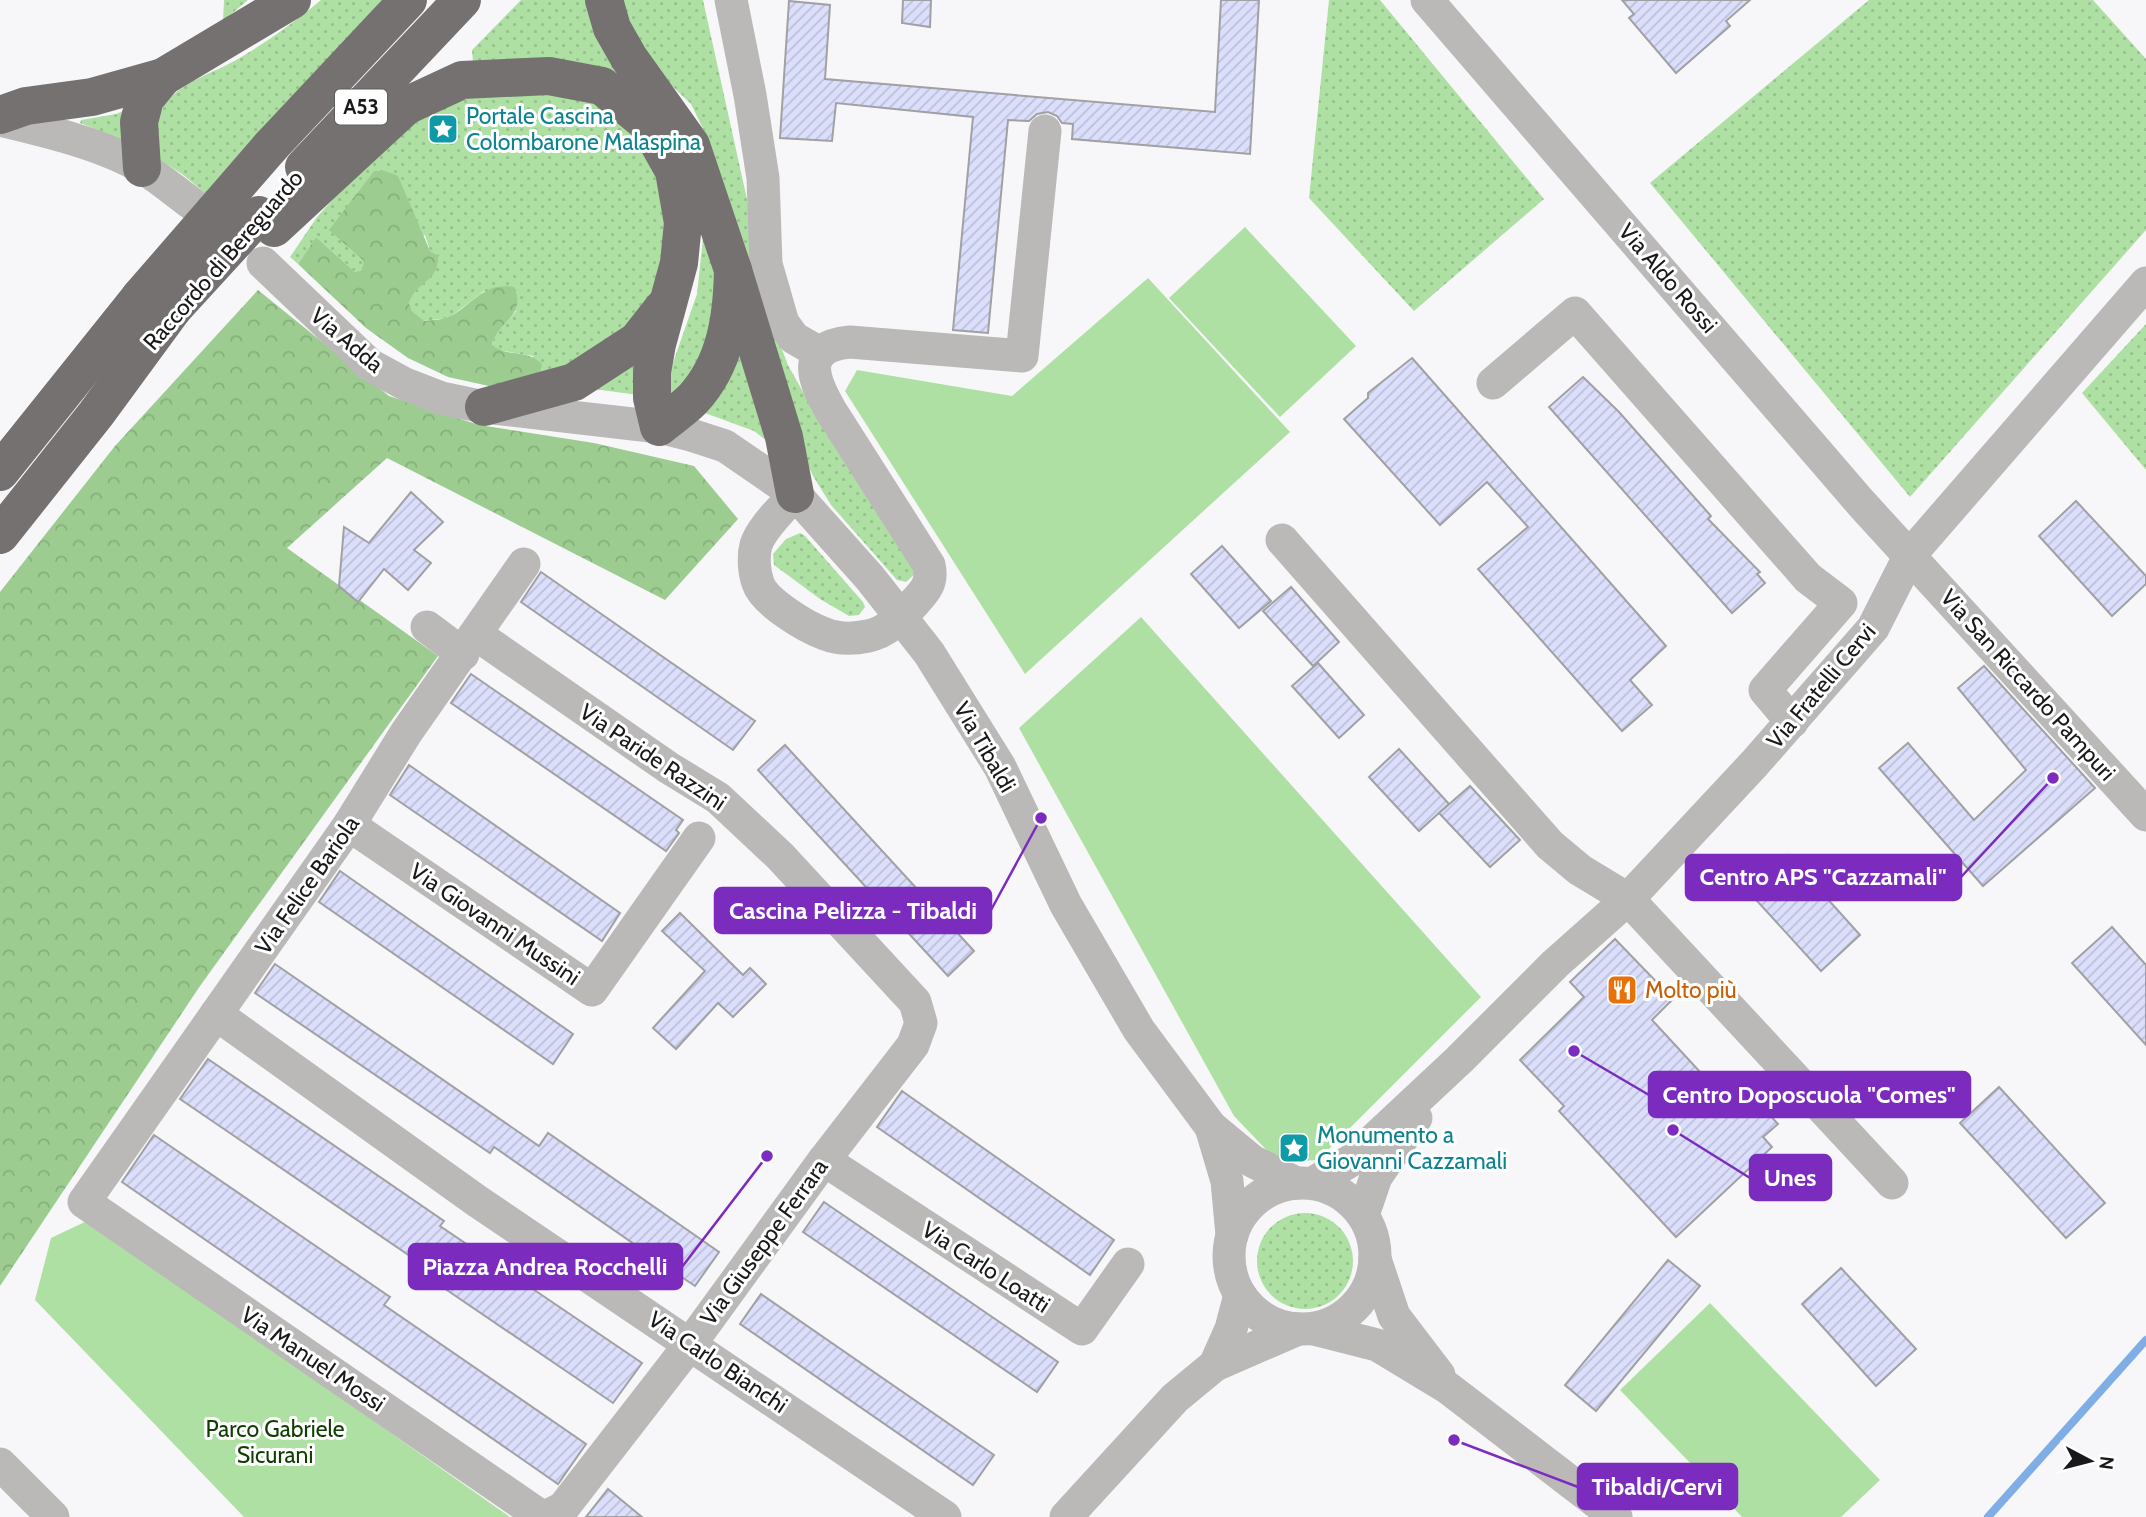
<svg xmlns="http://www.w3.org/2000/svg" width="2146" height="1517" viewBox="0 0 2146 1517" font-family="Cabin,sans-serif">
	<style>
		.grass { fill: url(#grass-dots) }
		.forest { fill: url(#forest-crowns) }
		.park { fill: #afe0a3 }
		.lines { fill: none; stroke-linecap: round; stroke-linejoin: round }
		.stream { stroke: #7fade6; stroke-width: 8 }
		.building { fill: url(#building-hatch); stroke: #a0a1a4; stroke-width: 2 }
		.minor { stroke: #bab9b8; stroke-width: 33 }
		.highway { stroke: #747170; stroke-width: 38 }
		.highway-bridge { stroke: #747170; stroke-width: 38 }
		.labels { text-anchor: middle; stroke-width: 6; stroke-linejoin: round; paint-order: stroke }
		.shield { fill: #fff; stroke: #5d5e5f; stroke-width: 2 }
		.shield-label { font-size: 21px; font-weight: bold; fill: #18191a }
		.culture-label { font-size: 23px; fill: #0d838f; stroke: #fff; text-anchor: start }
		.street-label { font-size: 23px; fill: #18191a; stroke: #fff }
		.food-label { font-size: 23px; fill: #c56008; stroke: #fff; text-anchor: start }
		.park-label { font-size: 23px; fill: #0f3e00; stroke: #fff }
		.leader { fill: none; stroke: #7b2cbf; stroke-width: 2.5 }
		.callout-dot { fill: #7b2cbf; stroke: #fff; stroke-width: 2.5 }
		.callout { fill: #7b2cbf; stroke: #7b2cbf; stroke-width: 2.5 }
		.callout-label { font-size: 24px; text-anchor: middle; font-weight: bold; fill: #fff }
	</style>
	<defs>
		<pattern id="grass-dots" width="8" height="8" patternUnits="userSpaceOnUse" patternTransform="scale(1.75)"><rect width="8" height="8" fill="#afe0a3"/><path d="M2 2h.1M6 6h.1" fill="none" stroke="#96c08c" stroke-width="1.8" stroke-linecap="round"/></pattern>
		<pattern id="forest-crowns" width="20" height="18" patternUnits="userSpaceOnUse" patternTransform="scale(1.75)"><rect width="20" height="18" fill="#9ccc90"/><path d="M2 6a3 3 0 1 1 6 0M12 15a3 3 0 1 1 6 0" fill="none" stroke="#86af7c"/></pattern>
		<pattern id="building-hatch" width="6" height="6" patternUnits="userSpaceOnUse" patternTransform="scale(1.75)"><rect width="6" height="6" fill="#dbdffb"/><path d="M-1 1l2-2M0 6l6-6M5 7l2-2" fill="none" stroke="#bbbfd7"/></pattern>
	</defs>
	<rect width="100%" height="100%" fill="#f7f7fa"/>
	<g class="grass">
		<polygon points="224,0 248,0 223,21"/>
		<path d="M321,0H386L211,198L182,174L154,156C156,139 155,118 165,104C182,81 214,73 238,59C267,42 295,22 321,0Z"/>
		<polygon points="521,0 590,0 622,73 473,62 472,50"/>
		<polygon points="621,0 703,0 754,231 763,301 788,365 818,419 913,552 915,574 906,582 897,580 831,505 813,476 799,445 709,141 691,104 667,81 640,46"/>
		<polygon points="1329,0 1380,0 1544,199 1414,311 1309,198"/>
		<polygon points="1869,0 2093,0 2146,59 2146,230 1910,497 1650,183"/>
		<path d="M515,88L595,101L627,120L665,178L672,260L620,344L528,386L533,356L498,350L492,344L495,335L516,311L484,291L449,318L423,321L412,311L409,303C417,279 440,281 438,255L430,251L425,235L364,261L361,272H355L316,237L298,264L290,257L317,217L404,121L432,106Z"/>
		<polygon points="128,109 124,141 80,123 81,120 116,114"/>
		<polygon points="704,229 721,263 716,329 675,398 667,388 668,377 697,294"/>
		<polygon points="2146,324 2146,470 2082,393"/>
		<polygon points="739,350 771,444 754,431 705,413"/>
		<polygon points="636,355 638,395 594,389"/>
		<polygon points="800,533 805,536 863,602 865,607 859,615 849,616 820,599 774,565 773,554 786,539"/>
		<circle cx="1305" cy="1261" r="48"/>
	</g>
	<g class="forest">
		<path d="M374,171H385L398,176L430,251L438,255C440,282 418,279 409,303L412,311L424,321C432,320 444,320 451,316C475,302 484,282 514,287C527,316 499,320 492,344C506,359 525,347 542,364L540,374L489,386L448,377L408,358L366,328L298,264L316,237L355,272L361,271L364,261L329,230Z"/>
		<polygon points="258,290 389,396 479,425 594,443 694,466 738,519 665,600 387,458 287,548 438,656 200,986 0,1286 0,592 115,446"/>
	</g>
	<g class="park">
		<polygon points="1245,227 1356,346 1280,417 1169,298"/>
		<polygon points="1148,278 1290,432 1025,674 845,391 857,370 1012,396"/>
		<polygon points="1141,617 1481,997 1318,1160 1278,1162 1234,1116 1019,728"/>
		<polygon points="89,1220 510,1517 244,1517 35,1300 51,1238"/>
		<polygon points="1710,1303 1880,1480 1841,1517 1742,1517 1620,1390"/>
	</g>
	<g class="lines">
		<polyline class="stream" points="1988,1517 2146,1340"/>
	</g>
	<g class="building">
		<polygon points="903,0 931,0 930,27 902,23"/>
		<polygon points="1221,0 1259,0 1250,154 1072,139 1073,124 1062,123 1057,116 1048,112 1037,114 1029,121 1008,120 988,333 953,330 973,117 836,103 832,141 780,138 789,1 830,5 825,79 1215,112"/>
		<polygon points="1622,0 1750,0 1726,21 1730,26 1676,73 1629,18 1634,14"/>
		<polygon points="1412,358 1666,646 1630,680 1652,705 1622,731 1478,569 1528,527 1487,482 1440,525 1344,419 1368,398 1368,393"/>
		<polygon points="1583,377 1619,412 1711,516 1708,519 1760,572 1757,574 1765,583 1732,613 1549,407"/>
		<polygon points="411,492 443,522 414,550 431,563 408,590 384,569 358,602 339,586 344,527 369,543"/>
		<polygon points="2076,501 2146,576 2146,584 2112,616 2039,536"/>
		<polygon points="1222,546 1271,601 1239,628 1191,574"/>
		<polygon points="541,572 755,721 733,750 521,602"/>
		<polygon points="1291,587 1339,642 1313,666 1263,611"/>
		<polygon points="1318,663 1364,715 1339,738 1292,686"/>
		<polygon points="1984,666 2095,788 1983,886 1879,768 1908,743 1974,820 2026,770 1958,688"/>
		<polygon points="471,674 683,820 676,830 679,833 666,851 451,703"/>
		<polygon points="785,745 974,951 948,976 758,770"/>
		<polygon points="1399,749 1449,804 1419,831 1369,777"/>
		<polygon points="409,765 620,913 602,941 390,795"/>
		<polygon points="1470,786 1520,840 1490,867 1439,813"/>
		<polygon points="1788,855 1860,935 1821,971 1748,891"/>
		<polygon points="340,871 573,1034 553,1064 319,902"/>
		<polygon points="680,913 743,975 750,968 766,984 733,1017 718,1003 676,1049 653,1028 705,971 662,931"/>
		<polygon points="2112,927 2146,965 2146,1045 2072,963"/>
		<polygon points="1615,939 1673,999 1652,1020 1738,1113 1754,1098 1778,1124 1763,1137 1772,1147 1676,1237 1559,1111 1564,1106 1520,1060 1584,997 1570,982"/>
		<polygon points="275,964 539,1146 548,1133 719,1252 695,1286 686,1280 494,1147 490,1153 255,993"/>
		<polygon points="208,1059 444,1221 440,1226 642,1363 613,1403 441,1286 445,1280 180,1099"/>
		<polygon points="1999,1087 2105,1203 2066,1238 1960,1123"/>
		<polygon points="902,1091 1114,1240 1090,1275 877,1127"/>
		<polygon points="154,1135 390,1297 384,1305 586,1444 558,1484 122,1182"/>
		<polygon points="824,1202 1058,1362 1037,1392 803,1232"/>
		<polygon points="1668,1260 1700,1286 1596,1411 1565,1385"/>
		<polygon points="1841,1268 1916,1349 1876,1386 1802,1304"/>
		<polygon points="761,1294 994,1455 973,1485 740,1324"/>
		<polygon points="608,1489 642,1517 586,1517"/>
	</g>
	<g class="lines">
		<g class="minor">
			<polyline points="731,0 750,95 763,178 766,264 783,323 794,338 820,353"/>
			<polyline points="1427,0 1861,503 2146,815"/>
			<path d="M0,120C46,131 102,144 143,168C161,179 178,194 195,206"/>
			<polyline points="263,263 370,365 405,384 441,398 484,407 659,427 691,435 725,446 795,494 870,578 929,653 1000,767 1066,905 1139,1030 1211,1127 1252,1161 1296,1183"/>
			<polyline points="1493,383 1575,313 1808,578 1841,603 1765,690 1792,722"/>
			<path d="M795,494C784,507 761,528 756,545C753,556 754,572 758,583C764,602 806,627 825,634C838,639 854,639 868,636C888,632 901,617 915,602C926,590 933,582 929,565L831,411C813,380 799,347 850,342L1022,356L1045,131"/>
			<polyline points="1282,540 1550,845 1580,870 1628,899 1892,1183"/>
			<polyline points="524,564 406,733 349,825 84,1202 542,1517"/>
			<polyline points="427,627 463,654"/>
			<polyline points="477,635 669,768 718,798 780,856 915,1002 921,1023 913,1045 824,1160 691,1343 563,1508 545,1517"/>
			<polyline points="349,825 592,990 699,838"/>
			<polyline points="216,1014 477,1201 945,1517"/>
			<polyline points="1211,1127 1227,1181 1232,1235"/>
			<polyline points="824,1160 1082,1329 1128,1264"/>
			<circle cx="1302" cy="1256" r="73"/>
			<polyline points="1313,1183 1352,1160 1459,1060 1555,964 1628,899 1754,764 1873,628 1910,555 2146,283"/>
			<polyline points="1363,1215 1376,1177 1416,1118"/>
			<polyline points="1375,1259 1394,1316 1439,1375"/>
			<polyline points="1314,1329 1377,1345 1448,1388 1616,1517"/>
			<polyline points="1215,1365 1298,1329"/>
			<polyline points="0,1464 53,1517"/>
			<polyline points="1066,1517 1175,1398 1215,1365 1231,1329 1240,1295"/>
		</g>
		<g class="highway">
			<polyline points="604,0 612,28 629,58 691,145 733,270 784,437 795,494"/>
			<polyline points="0,115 26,106 92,97 163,77 292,0"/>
			<polyline points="271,146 408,0"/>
			<polyline points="304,167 462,0"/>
			<polyline points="142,168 139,122 145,99 163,77"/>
			<path d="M274,228L406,106L462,80L549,76L602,86L647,123L674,171L683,223L679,263L657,344L652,372V398L659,427C670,418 683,409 693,399C726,363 732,317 733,270"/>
			<polyline points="484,407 574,382 637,341 663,308"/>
			<polyline points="0,472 140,297"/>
			<polyline points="0,535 96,414 173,309"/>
		</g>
		<g class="highway-bridge">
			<polyline points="140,297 271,146"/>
			<polyline points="173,309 259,215"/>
		</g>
	</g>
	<defs>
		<g id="sight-square" transform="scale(1.575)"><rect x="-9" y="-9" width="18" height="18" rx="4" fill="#0f9aa8" stroke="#fff"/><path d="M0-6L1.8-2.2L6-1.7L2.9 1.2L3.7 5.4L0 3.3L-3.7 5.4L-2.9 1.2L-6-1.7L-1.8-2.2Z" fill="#fff"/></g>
		<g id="restaurant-square" transform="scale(1.575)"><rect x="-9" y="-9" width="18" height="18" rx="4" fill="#e8710a" stroke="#fff"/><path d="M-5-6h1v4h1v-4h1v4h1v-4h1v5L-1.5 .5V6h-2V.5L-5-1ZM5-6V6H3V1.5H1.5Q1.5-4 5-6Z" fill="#fff"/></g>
	</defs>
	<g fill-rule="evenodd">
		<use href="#sight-square" x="443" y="129"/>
		<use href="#restaurant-square" x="1622" y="990"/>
		<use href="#sight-square" x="1294" y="1148"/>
	</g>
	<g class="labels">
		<rect class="shield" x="335" y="89.5" width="52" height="35" rx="5"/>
		<g class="shield-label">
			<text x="361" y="114">A53</text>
		</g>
		<g class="culture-label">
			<text x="466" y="124">Portale Cascina<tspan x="466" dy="26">Colombarone Malaspina</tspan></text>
			<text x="1317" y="1143">Monumento a<tspan x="1317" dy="26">Giovanni Cazzamali</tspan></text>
		</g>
		<g class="street-label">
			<text transform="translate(223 260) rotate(-49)" y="8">Raccordo di Bereguardo</text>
			<text transform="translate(1668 278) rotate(49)" y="8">Via Aldo Rossi</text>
			<text transform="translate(347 340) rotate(40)" y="8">Via Adda</text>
			<text transform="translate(2028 685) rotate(48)" y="8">Via San Riccardo Pampuri</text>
			<text transform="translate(1821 686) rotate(-50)" y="8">Via Fratelli Cervi</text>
			<text transform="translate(985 747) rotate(60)" y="8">Via Tibaldi</text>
			<text transform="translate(653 757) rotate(34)" y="8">Via Paride Razzini</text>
			<text transform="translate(307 885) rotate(-55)" y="8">Via Felice Bariola</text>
			<text transform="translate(495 924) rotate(34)" y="8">Via Giovanni Mussini</text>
			<text transform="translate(764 1242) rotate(-54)" y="8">Via Giuseppe Ferrara</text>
			<text transform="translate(986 1267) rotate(33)" y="8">Via Carlo Loatti</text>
			<text transform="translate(313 1359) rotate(34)" y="8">Via Manuel Mossi</text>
			<text transform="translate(718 1362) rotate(34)" y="8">Via Carlo Bianchi</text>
		</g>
		<g class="food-label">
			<text x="1645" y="998">Molto più</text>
		</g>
		<g class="park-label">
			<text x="275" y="1437">Parco Gabriele<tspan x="275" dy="26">Sicurani</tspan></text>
		</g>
	</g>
	<path class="leader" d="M2053 778L1961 877M1041 818L991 910M1574 1051L1649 1095M1673 1130L1750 1178M767 1156L682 1267M1454 1440L1578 1487"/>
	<g class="callout-dot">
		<circle cx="2053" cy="778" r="7"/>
		<circle cx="1041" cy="818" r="7"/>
		<circle cx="1574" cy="1051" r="7"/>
		<circle cx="1673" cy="1130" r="7"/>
		<circle cx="767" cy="1156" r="7"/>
		<circle cx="1454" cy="1440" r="7"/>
	</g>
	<g class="callout">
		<rect x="1686" y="855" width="275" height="45" rx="7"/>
		<rect x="715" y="888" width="276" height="45" rx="7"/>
		<rect x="1649" y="1072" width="321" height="45" rx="7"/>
		<rect x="1750" y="1155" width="81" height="45" rx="7"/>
		<rect x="409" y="1244" width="273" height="45" rx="7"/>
		<rect x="1578" y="1464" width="159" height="45" rx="7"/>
	</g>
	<g class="callout-label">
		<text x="1823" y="885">Centro APS "Cazzamali"</text>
		<text x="853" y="919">Cascina Pelizza - Tibaldi</text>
		<text x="1809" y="1103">Centro Doposcuola "Comes"</text>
		<text x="1790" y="1186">Unes</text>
		<text x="545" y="1275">Piazza Andrea Rocchelli</text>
		<text x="1657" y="1495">Tibaldi/Cervi</text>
	</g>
	<g transform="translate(2090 1461) rotate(97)" stroke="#ffffff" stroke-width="5" paint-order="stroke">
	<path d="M0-5L12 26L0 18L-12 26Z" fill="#18191a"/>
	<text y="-10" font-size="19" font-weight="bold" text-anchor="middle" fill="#18191a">N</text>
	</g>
</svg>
